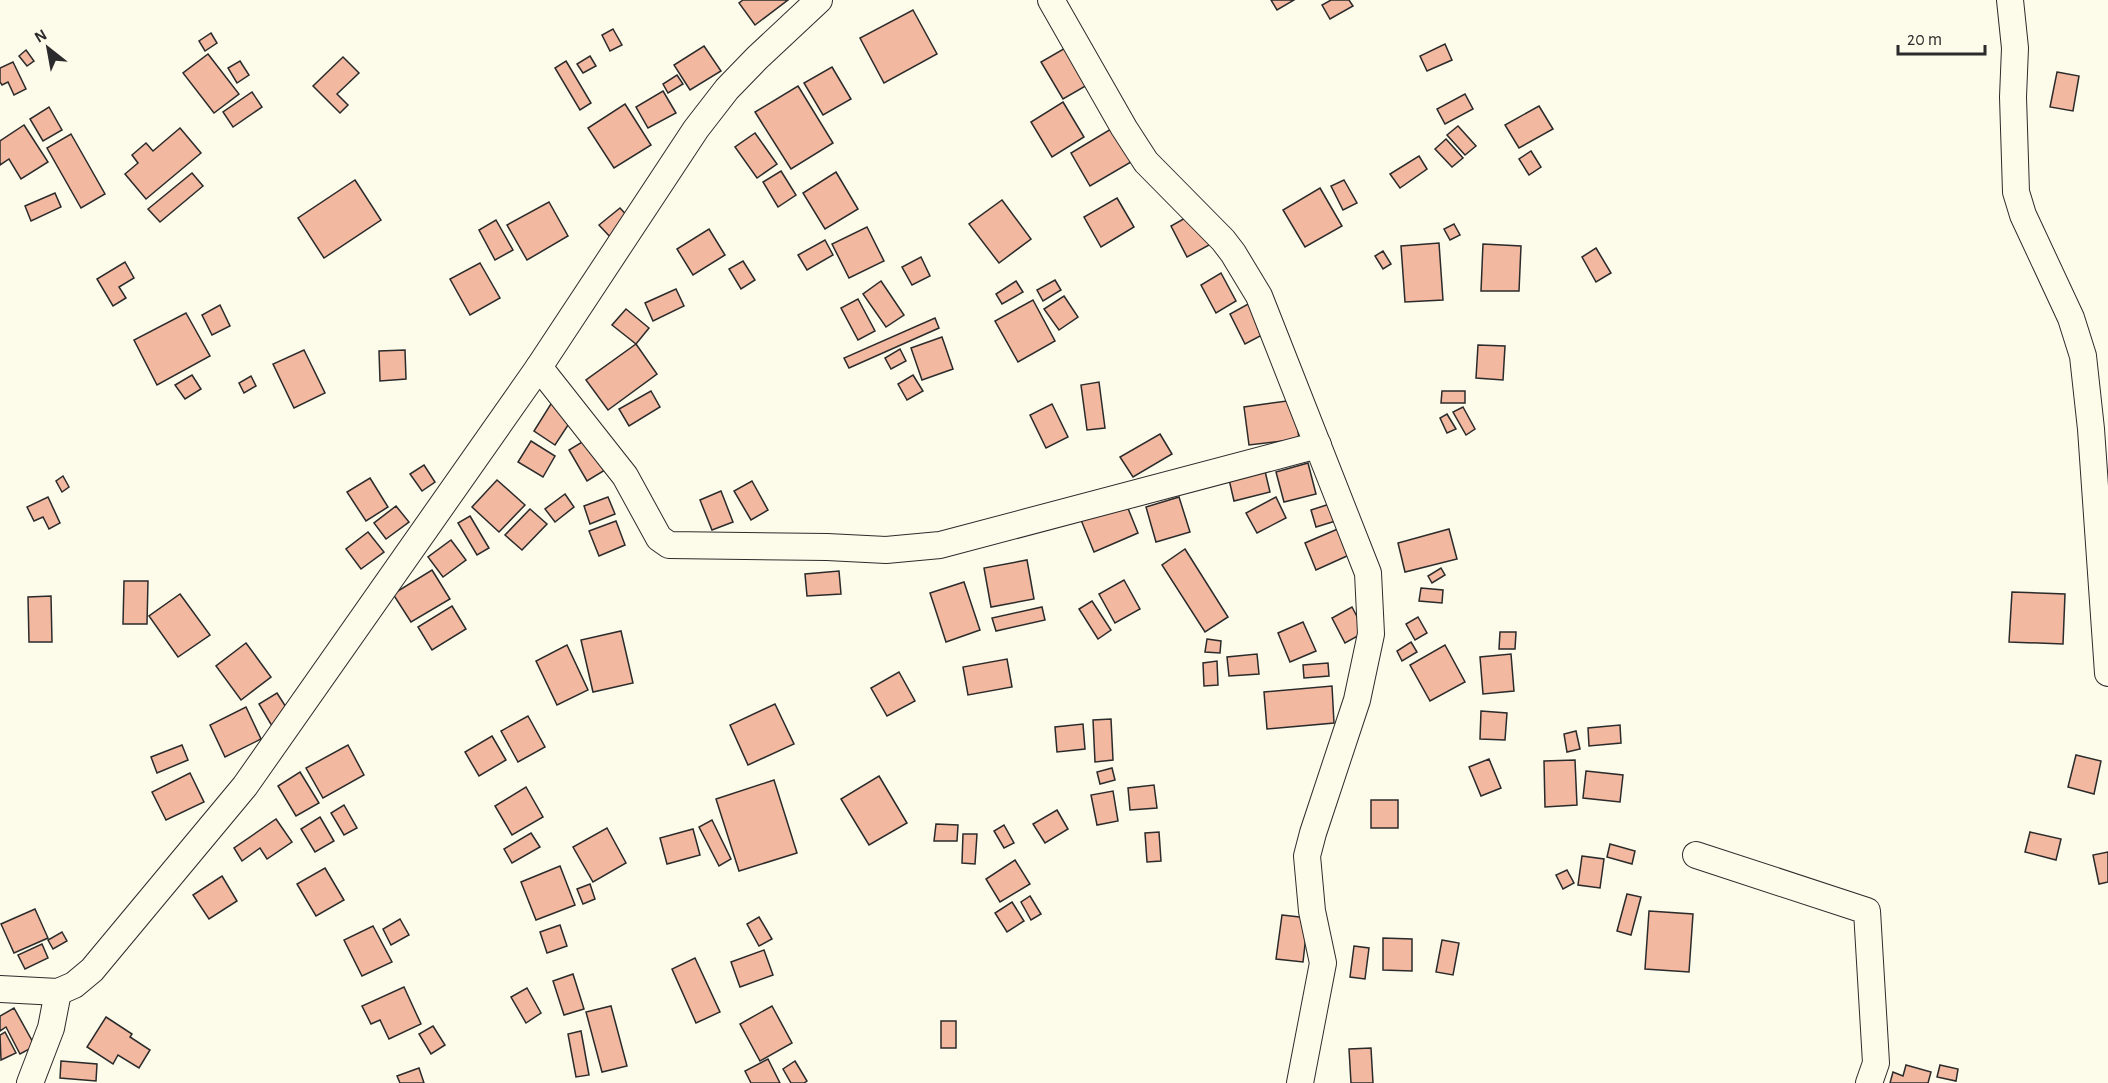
<svg xmlns="http://www.w3.org/2000/svg" width="2108" height="1083" viewBox="0 0 2108 1083" font-family="'Alegreya Sans',sans-serif">
	<style>
		.building { fill: #f2b8a0; stroke: #2b2b2b; stroke-width: 1.5 }
		.lines { fill: none; stroke-linecap: round; stroke-linejoin: round }
		.minor-casing { stroke: #2b2b2b; stroke-width: 28 }
		.minor { stroke: #fdfbea; stroke-width: 26 }
	</style>
	<rect width="100%" height="100%" fill="#fdfbea"/>
	<g class="building">
		<polygon points="743,0 788,0 755,25 739,3"/>
		<polygon points="1271,0 1294,0 1277,10"/>
		<polygon points="1331,0 1349,0 1353,6 1330,19 1322,5"/>
		<polygon points="913,10 937,54 884,83 860,38"/>
		<polygon points="613,29 622,45 610,51 602,35"/>
		<polygon points="211,33 217,43 205,51 199,41"/>
		<polygon points="1445,44 1452,60 1427,71 1420,56"/>
		<polygon points="704,46 721,71 690,90 674,65"/>
		<polygon points="1067,47 1089,84 1063,99 1041,62"/>
		<polygon points="26,50 34,61 27,66 19,56"/>
		<polygon points="208,54 239,94 214,113 183,73"/>
		<polygon points="590,56 596,66 583,73 577,64"/>
		<polygon points="343,57 359,73 337,94 348,105 340,113 313,86"/>
		<polygon points="240,61 249,75 237,83 228,68"/>
		<polygon points="566,61 591,103 580,110 555,68"/>
		<polygon points="13,62 26,89 14,95 8,82 2,85 0,82 0,68"/>
		<polygon points="832,67 851,99 823,115 804,83"/>
		<polygon points="2057,72 2079,76 2073,111 2050,107"/>
		<polygon points="677,75 683,84 668,93 663,84"/>
		<polygon points="798,86 833,143 791,169 755,112"/>
		<polygon points="663,91 676,113 648,128 636,107"/>
		<polygon points="252,92 262,107 233,127 223,112"/>
		<polygon points="1465,94 1473,109 1445,124 1437,109"/>
		<polygon points="1063,102 1084,137 1052,157 1031,122"/>
		<polygon points="625,104 651,145 614,168 588,128"/>
		<polygon points="1539,106 1553,129 1519,148 1505,125"/>
		<polygon points="49,107 62,130 43,141 30,119"/>
		<polygon points="24,125 48,162 21,179 9,159 0,165 0,141"/>
		<polygon points="1458,126 1476,146 1465,155 1447,135"/>
		<polygon points="180,128 201,153 146,199 125,174 138,163 132,155 146,143 153,151"/>
		<polygon points="1111,129 1131,162 1090,186 1071,153"/>
		<polygon points="755,133 777,164 757,178 735,147"/>
		<polygon points="71,134 105,194 81,208 47,148"/>
		<polygon points="1446,139 1463,158 1452,167 1435,149"/>
		<polygon points="1531,151 1541,167 1529,175 1519,159"/>
		<polygon points="1419,156 1427,169 1400,188 1390,174"/>
		<polygon points="781,171 796,195 778,207 763,182"/>
		<polygon points="836,172 858,209 825,229 803,193"/>
		<polygon points="192,173 203,186 160,222 148,209"/>
		<polygon points="355,180 381,220 324,258 298,218"/>
		<polygon points="1344,180 1357,203 1343,210 1331,186"/>
		<polygon points="1320,188 1342,226 1305,247 1283,210"/>
		<polygon points="55,193 61,207 31,221 25,206"/>
		<polygon points="1117,198 1134,227 1101,247 1084,217"/>
		<polygon points="1002,200 1031,239 999,263 969,224"/>
		<polygon points="549,202 568,236 527,260 507,225"/>
		<polygon points="620,208 633,222 612,239 599,225"/>
		<polygon points="1194,213 1211,244 1187,257 1171,226"/>
		<polygon points="496,220 513,250 495,260 479,230"/>
		<polygon points="1454,224 1460,235 1450,240 1444,229"/>
		<polygon points="867,227 884,261 849,278 832,244"/>
		<polygon points="709,229 725,255 693,275 677,249"/>
		<polygon points="825,240 833,255 807,270 798,255"/>
		<polygon points="1439,243 1443,300 1405,302 1401,246"/>
		<polygon points="1483,244 1521,246 1519,291 1481,291"/>
		<polygon points="1596,248 1611,273 1596,282 1582,257"/>
		<polygon points="1383,251 1391,264 1383,269 1375,256"/>
		<polygon points="921,257 930,276 912,285 902,267"/>
		<polygon points="743,261 755,280 741,289 729,269"/>
		<polygon points="125,262 134,278 119,287 126,298 113,306 97,279"/>
		<polygon points="480,263 500,298 470,315 450,279"/>
		<polygon points="1221,273 1236,301 1216,313 1201,285"/>
		<polygon points="1055,280 1061,290 1043,301 1037,290"/>
		<polygon points="881,281 904,315 886,327 863,294"/>
		<polygon points="1016,281 1023,292 1002,304 996,294"/>
		<polygon points="676,289 684,306 653,321 645,303"/>
		<polygon points="1064,296 1078,317 1059,330 1044,309"/>
		<polygon points="858,299 875,331 858,340 841,308"/>
		<polygon points="1033,300 1055,341 1018,362 995,321"/>
		<polygon points="1250,303 1266,333 1245,344 1230,314"/>
		<polygon points="220,305 230,326 212,335 202,315"/>
		<polygon points="626,309 649,328 636,344 612,325"/>
		<polygon points="186,313 210,356 157,385 134,340"/>
		<polygon points="935,318 939,328 849,368 844,358"/>
		<polygon points="942,337 953,369 922,380 911,348"/>
		<polygon points="636,344 657,374 608,410 586,380"/>
		<polygon points="1478,345 1505,346 1503,380 1476,378"/>
		<polygon points="900,349 906,361 891,369 885,358"/>
		<polygon points="304,350 325,393 294,408 273,364"/>
		<polygon points="405,350 406,379 380,381 379,351"/>
		<polygon points="192,375 201,389 185,399 175,385"/>
		<polygon points="913,375 923,391 907,400 898,384"/>
		<polygon points="251,376 256,386 244,393 239,383"/>
		<polygon points="1099,382 1105,428 1087,430 1081,385"/>
		<polygon points="651,391 660,407 629,426 619,409"/>
		<polygon points="1442,391 1465,391 1465,403 1441,403"/>
		<polygon points="554,399 576,413 555,445 534,431"/>
		<polygon points="1294,400 1299,439 1249,445 1244,407"/>
		<polygon points="1052,404 1068,437 1046,448 1030,415"/>
		<polygon points="1463,407 1475,429 1466,435 1453,412"/>
		<polygon points="1447,414 1456,429 1447,433 1440,418"/>
		<polygon points="1160,434 1172,454 1133,477 1120,457"/>
		<polygon points="587,439 605,470 587,481 569,450"/>
		<polygon points="531,441 555,456 543,477 518,462"/>
		<polygon points="1308,463 1316,494 1284,502 1276,472"/>
		<polygon points="424,465 435,482 422,491 410,474"/>
		<polygon points="1264,467 1270,492 1234,501 1228,475"/>
		<polygon points="63,476 69,487 62,492 56,481"/>
		<polygon points="370,478 388,507 366,521 347,492"/>
		<polygon points="497,480 525,505 499,532 472,507"/>
		<polygon points="752,481 768,510 751,520 734,491"/>
		<polygon points="721,491 733,522 712,530 700,500"/>
		<polygon points="565,494 574,507 555,522 545,509"/>
		<polygon points="48,497 60,523 49,529 43,517 34,521 27,507"/>
		<polygon points="608,497 615,514 590,524 584,506"/>
		<polygon points="1179,497 1190,532 1156,542 1146,507"/>
		<polygon points="1276,497 1286,518 1257,533 1246,513"/>
		<polygon points="1125,501 1138,533 1094,552 1081,520"/>
		<polygon points="1336,502 1342,519 1316,527 1311,510"/>
		<polygon points="396,506 409,522 386,539 374,523"/>
		<polygon points="530,509 547,524 522,550 505,535"/>
		<polygon points="470,516 489,548 477,555 458,523"/>
		<polygon points="616,521 625,545 599,556 589,531"/>
		<polygon points="1347,525 1358,551 1316,570 1305,543"/>
		<polygon points="1449,529 1457,559 1405,572 1398,543"/>
		<polygon points="368,532 384,552 361,569 346,549"/>
		<polygon points="451,540 466,560 443,577 428,557"/>
		<polygon points="1185,549 1228,617 1205,632 1162,565"/>
		<polygon points="1027,560 1034,599 991,607 984,568"/>
		<polygon points="1441,568 1445,575 1432,583 1428,576"/>
		<polygon points="432,570 450,599 411,622 393,594"/>
		<polygon points="839,571 841,594 807,596 805,574"/>
		<polygon points="1124,580 1140,609 1115,623 1099,594"/>
		<polygon points="124,581 148,581 147,624 123,624"/>
		<polygon points="964,582 980,630 946,642 930,593"/>
		<polygon points="1421,588 1443,590 1442,603 1419,601"/>
		<polygon points="2012,592 2065,594 2063,644 2009,642"/>
		<polygon points="180,594 210,635 178,657 149,616"/>
		<polygon points="51,596 52,642 29,642 28,597"/>
		<polygon points="1092,601 1111,630 1098,639 1079,609"/>
		<polygon points="452,606 466,629 432,650 418,627"/>
		<polygon points="1042,607 1045,620 996,631 992,618"/>
		<polygon points="1352,607 1365,632 1345,643 1332,618"/>
		<polygon points="1418,617 1427,633 1415,640 1406,624"/>
		<polygon points="1303,622 1316,651 1290,662 1278,633"/>
		<polygon points="621,631 633,683 593,692 581,640"/>
		<polygon points="1500,632 1516,632 1515,649 1499,649"/>
		<polygon points="1207,639 1221,641 1220,653 1205,652"/>
		<polygon points="1411,642 1417,652 1402,661 1397,651"/>
		<polygon points="246,643 271,677 241,700 216,666"/>
		<polygon points="567,645 588,690 557,705 536,661"/>
		<polygon points="1445,645 1465,682 1430,701 1410,665"/>
		<polygon points="1257,654 1259,674 1229,676 1227,657"/>
		<polygon points="1511,654 1514,691 1483,694 1480,657"/>
		<polygon points="1007,659 1012,687 968,695 963,667"/>
		<polygon points="1217,661 1218,685 1204,686 1203,663"/>
		<polygon points="1328,663 1329,676 1304,678 1303,665"/>
		<polygon points="899,672 915,701 887,716 871,688"/>
		<polygon points="1332,686 1334,723 1267,729 1264,692"/>
		<polygon points="277,693 291,715 272,726 259,704"/>
		<polygon points="775,704 794,744 748,765 730,725"/>
		<polygon points="246,707 261,739 225,757 210,725"/>
		<polygon points="1481,711 1507,713 1505,740 1480,739"/>
		<polygon points="528,716 545,747 518,762 501,731"/>
		<polygon points="1111,719 1113,760 1095,762 1093,720"/>
		<polygon points="1083,724 1085,749 1057,752 1055,727"/>
		<polygon points="1620,725 1621,743 1589,746 1588,728"/>
		<polygon points="1576,731 1580,749 1567,752 1564,734"/>
		<polygon points="492,736 506,760 479,776 465,752"/>
		<polygon points="182,745 188,760 157,773 151,757"/>
		<polygon points="348,745 364,775 323,798 306,768"/>
		<polygon points="2076,755 2101,761 2094,794 2068,787"/>
		<polygon points="1489,759 1501,788 1481,796 1469,767"/>
		<polygon points="1575,760 1577,805 1545,807 1544,761"/>
		<polygon points="1112,768 1115,780 1100,784 1097,772"/>
		<polygon points="1586,771 1623,775 1620,802 1583,798"/>
		<polygon points="300,772 319,803 296,816 278,786"/>
		<polygon points="190,773 204,802 166,820 152,792"/>
		<polygon points="879,776 907,823 869,845 841,799"/>
		<polygon points="774,780 797,853 739,871 716,799"/>
		<polygon points="1154,785 1157,808 1130,810 1128,788"/>
		<polygon points="526,787 543,817 512,835 495,806"/>
		<polygon points="1113,791 1118,821 1097,825 1091,795"/>
		<rect x="1371" y="800" width="27" height="28"/>
		<polygon points="344,805 357,828 344,835 331,813"/>
		<polygon points="1057,810 1068,829 1045,843 1033,824"/>
		<polygon points="320,817 334,841 315,852 301,829"/>
		<polygon points="276,819 292,842 267,859 260,848 242,861 234,848"/>
		<polygon points="712,820 731,859 719,866 699,827"/>
		<polygon points="936,824 958,825 957,841 934,841"/>
		<polygon points="1004,825 1014,843 1004,848 994,831"/>
		<polygon points="607,828 626,863 593,882 573,847"/>
		<polygon points="693,829 700,855 667,864 660,838"/>
		<polygon points="1159,832 1161,861 1147,862 1145,833"/>
		<polygon points="2030,832 2061,839 2056,860 2025,852"/>
		<polygon points="531,833 540,847 512,863 504,849"/>
		<polygon points="963,834 977,834 975,864 962,863"/>
		<polygon points="1610,844 1635,851 1632,864 1607,857"/>
		<polygon points="2108,852 2108,882 2099,884 2093,855"/>
		<polygon points="1582,856 1604,859 1600,888 1578,885"/>
		<polygon points="1015,860 1030,884 1000,902 986,879"/>
		<polygon points="560,866 575,905 536,920 521,882"/>
		<polygon points="325,868 344,900 316,916 297,884"/>
		<polygon points="1567,870 1574,883 1563,889 1556,875"/>
		<polygon points="222,876 237,901 209,919 193,895"/>
		<polygon points="590,884 595,899 583,904 577,889"/>
		<polygon points="1627,894 1641,897 1631,935 1617,931"/>
		<polygon points="1030,896 1041,914 1031,920 1021,902"/>
		<polygon points="1012,902 1024,921 1007,932 995,913"/>
		<polygon points="35,909 48,938 14,953 1,924"/>
		<polygon points="1649,911 1693,914 1689,972 1645,969"/>
		<polygon points="1282,915 1308,918 1303,962 1276,959"/>
		<polygon points="759,917 772,939 759,946 747,924"/>
		<polygon points="400,919 409,935 391,945 383,929"/>
		<polygon points="560,925 567,946 547,953 540,932"/>
		<polygon points="373,926 392,962 362,976 344,940"/>
		<polygon points="62,932 67,941 53,949 48,940"/>
		<polygon points="1383,938 1412,939 1412,971 1383,970"/>
		<polygon points="1442,940 1459,943 1453,975 1436,972"/>
		<polygon points="42,944 48,958 25,969 18,955"/>
		<polygon points="1354,946 1369,948 1365,979 1350,977"/>
		<polygon points="764,950 773,975 740,987 731,962"/>
		<polygon points="695,958 720,1012 696,1023 672,969"/>
		<polygon points="573,974 584,1009 564,1015 553,981"/>
		<polygon points="404,987 421,1024 389,1039 380,1020 371,1024 362,1006"/>
		<polygon points="527,988 541,1013 526,1023 511,997"/>
		<polygon points="611,1006 627,1066 602,1072 586,1012"/>
		<polygon points="772,1006 792,1043 760,1061 740,1024"/>
		<polygon points="14,1008 35,1046 20,1054 6,1027 0,1031 0,1016"/>
		<polygon points="106,1017 132,1034 130,1037 150,1050 139,1068 118,1055 113,1064 87,1047"/>
		<rect x="941" y="1021" width="15" height="27"/>
		<polygon points="433,1026 445,1045 431,1054 419,1034"/>
		<polygon points="581,1031 589,1075 576,1077 568,1034"/>
		<polygon points="5,1032 16,1053 1,1060 0,1035"/>
		<polygon points="1371,1048 1373,1083 1351,1083 1349,1049"/>
		<polygon points="768,1059 780,1083 751,1083 745,1071"/>
		<polygon points="61,1061 97,1064 96,1081 60,1078"/>
		<polygon points="795,1061 807,1081 804,1083 791,1083 783,1069"/>
		<polygon points="1906,1065 1931,1072 1928,1083 1890,1083 1893,1072 1903,1076"/>
		<polygon points="1940,1065 1958,1069 1956,1081 1937,1077"/>
		<polygon points="419,1068 424,1083 400,1083 397,1076"/>
	</g>
	<g class="lines">
		<g class="minor-casing">
			<g id="minor">
				<polyline points="1051,0 1124,128 1146,162 1223,240 1233,253 1259,296 1368,573 1371,634 1357,700 1313,833 1307,856 1312,911 1323,963 1300,1083"/>
				<polyline points="2010,0 2015,48 2013,97 2016,192 2023,215 2071,318 2083,356 2091,429 2108,673"/>
				<polyline points="539,367 625,476 659,538 669,545 827,547 886,550 940,545 1318,445"/>
				<polyline points="1696,855 1867,911 1876,1063 1869,1083"/>
				<polyline points="0,989 58,992 74,985 92,970 245,786 539,367 696,129 727,89 757,58 819,0"/>
				<polyline points="30,1083 51,1028 58,992"/>
			</g>
		</g>
		<use href="#minor" class="minor"/>
	</g>
	<g transform="translate(48 48) rotate(329)" stroke="#fdfbea" stroke-width="4.5" paint-order="stroke">
	<path d="M0-4.5L10 22L0 15L-10 22Z" fill="#2b2b2b"/>
	<text y="-9" font-size="16" font-weight="bold" text-anchor="middle" fill="#2b2b2b">N</text>
	</g>
	<path d="M1898 45v9h87v-9" fill="none" stroke="#2b2b2b" stroke-width="3"/>
	<text x="1907" y="45" font-size="18" fill="#2b2b2b" stroke="#fdfbea" stroke-width="4.5" paint-order="stroke">20 m</text>
</svg>
